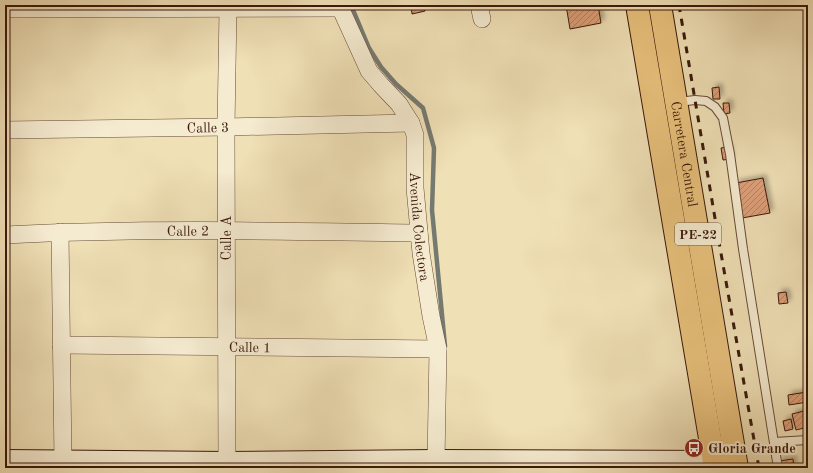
<svg xmlns="http://www.w3.org/2000/svg" width="813" height="473" viewBox="0 0 813 473" font-family="'Old Standard TT',serif">
	<style>
		.lines { fill: none; stroke-linecap: round; stroke-linejoin: round }
		.stream { stroke: #757a71; stroke-width: 4.5 }
		.building { fill: url(#building-hatch); stroke: #3a180b; filter: url(#shadow) }
		.lane-casing { stroke: #684a36; stroke-width: 10 }
		.street-casing { stroke: #684a36; stroke-width: 18 }
		.secondary-casing { stroke: #3a180b; stroke-width: 24 }
		.highway-casing { stroke: #3a180b; stroke-width: 24 }
		.lane { stroke: #f5ebd0; stroke-width: 8 }
		.street { stroke: #f5ebd0; stroke-width: 17 }
		.secondary { stroke: #f5ebd0; stroke-width: 22 }
		.highway { stroke: #e8c07b; stroke-width: 22 }
		.rail { stroke: #3a180b; stroke-width: 3; stroke-dasharray: 7 7; stroke-linecap: butt }
		.labels { text-anchor: middle; stroke-width: 4; stroke-linejoin: round; paint-order: stroke }
		.shield { fill: #f5ebd0; stroke: #725746; stroke-width: 1 }
		.shield-label { font-size: 13px; font-weight: bold; fill: #3a180b }
		.street-label { font-size: 14px; fill: #3a180b; stroke: #f5ebd0 }
		.poi-label { font-size: 14px; font-weight: bold; fill: #3a180b; stroke: #f5ebd0; text-anchor: start }
	</style>
	<defs>
		<pattern id="building-hatch" width="6" height="6" patternUnits="userSpaceOnUse"><rect width="6" height="6" fill="#dc9f79"/><path d="M-1 1l2-2M0 6l6-6M5 7l2-2" fill="none" stroke="#b38161"/></pattern>
		<filter id="shadow"><feDropShadow dx="3.5" dy="-3.5" stdDeviation="2" flood-color="#0004"/></filter>
	</defs>
	<rect width="100%" height="100%" fill="#f0e0b6"/>
	<filter id="stains"><feTurbulence type="fractalNoise" baseFrequency=".005" numOctaves="4"/><feColorMatrix values="0 0 0 0 .2 0 0 0 0 .09 0 0 0 0 .02 0 0 0 .5 -.17"/></filter>
	<radialGradient id="worn" r=".72"><stop offset=".6" stop-color="#630" stop-opacity="0"/><stop offset="1" stop-color="#630" stop-opacity=".3"/></radialGradient>
	<g class="lines">
		<polyline class="stream" points="351,5 369,48 381,67 396,84 423,108 434,148 432,210 445,346"/>
	</g>
	<g class="building">
		<polygon points="411,5 424,5 425,11 412,14"/>
		<polygon points="566,5 598,5 601,23 570,29"/>
		<polygon points="719,87 720,99 713,99 712,88"/>
		<polygon points="723,103 729,103 730,113 724,114"/>
		<polygon points="728,147 730,159 723,160 721,148"/>
		<polygon points="763,178 770,213 742,218 736,183"/>
		<polygon points="786,292 788,303 779,304 778,293"/>
		<polygon points="807,392 808,402 789,405 788,395"/>
		<polygon points="808,410 808,427 796,430 792,414"/>
		<polygon points="791,419 793,429 785,431 783,421"/>
		<polygon points="793,459 794,468 779,468 779,461"/>
	</g>
	<g class="lines">
		<g class="lane-casing">
			<g id="lane">
				<polyline points="678,102 695,100 706,101 715,107 723,118 730,154 743,249 778,468"/>
				<polyline points="774,442 808,440"/>
			</g>
		</g>
		<g class="street-casing">
			<g id="street">
				<path id="s1" d="M339,5L369,71L381,85L399,104L411,123L415,135V188L421,253L431,316L438,349L436,461L434,468"/>
				<polyline points="479,5 482,19"/>
				<polyline points="5,9 340,8"/>
				<path id="s2" d="M5,130L226,127L411,123"/>
				<polyline points="60,232 63,461"/>
				<path id="s3" d="M5,235C143,228 281,231 419,233"/>
				<path id="s4" d="M61,345L438,349"/>
				<polyline points="227,468 226,127 228,9"/>
			</g>
		</g>
		<g class="secondary-casing">
			<polyline id="secondary" points="5,461 227,463 436,461 732,462"/>
		</g>
		<g class="highway-casing">
			<g id="highway">
				<polyline points="637,5 715,468"/>
				<path id="s5" d="M660,5L737,468"/>
			</g>
		</g>
		<use href="#lane" class="lane"/>
		<use href="#street" class="street"/>
		<use href="#secondary" class="secondary"/>
		<use href="#highway" class="highway"/>
		<polyline class="rail" points="679,5 719,242 759,468"/>
	</g>
	<defs>
		<g id="bus-disc" transform="scale(1)"><circle r="9.5" fill="#8f2418" stroke="#f5ebd0"/><path d="M-5-6H5V4H4V6H2V4H-2V6H-4V4H-5ZM-3.5-4V0h7V-4ZM-3.5 1.2v1.5H-2V1.2ZM2 1.2v1.5H3.5V1.2Z" fill="#fff"/></g>
	</defs>
	<g fill-rule="evenodd">
		<use href="#bus-disc" x="694" y="448"/>
	</g>
	<g class="labels">
		<rect class="shield" x="675" y="223" width="46" height="22" rx="3"/>
		<g class="shield-label">
			<text x="698" y="239">PE-22</text>
		</g>
		<g class="street-label">
			<text dy="5" stroke="none"><textPath href="#s2" startOffset="203">Calle 3</textPath></text>
			<text dy="5" stroke="none"><textPath href="#s5" startOffset="151">Carretera Central</textPath></text>
			<text dy="5" stroke="none"><textPath href="#s1" startOffset="244">Avenida Colectora</textPath></text>
			<text dy="5" stroke="none"><textPath href="#s3" startOffset="183">Calle 2</textPath></text>
			<text transform="translate(226 238) rotate(-90)" y="5">Calle A</text>
			<text dy="5" stroke="none"><textPath href="#s4" startOffset="189">Calle 1</textPath></text>
		</g>
		<g class="poi-label">
			<text x="708" y="453">Gloria Grande</text>
		</g>
	</g>
	<rect width="813" height="473" fill="none" stroke="#f0e0b6" stroke-width="20"/>
	<rect x="6" y="6" width="801" height="461" fill="none" stroke="#3a180b" stroke-width="2"/>
	<rect x="10" y="10" width="793" height="453" fill="none" stroke="#3a180b"/>
	<rect width="100%" height="100%" filter="url(#stains)"/>
	<rect width="100%" height="100%" fill="url(#worn)"/>
</svg>
